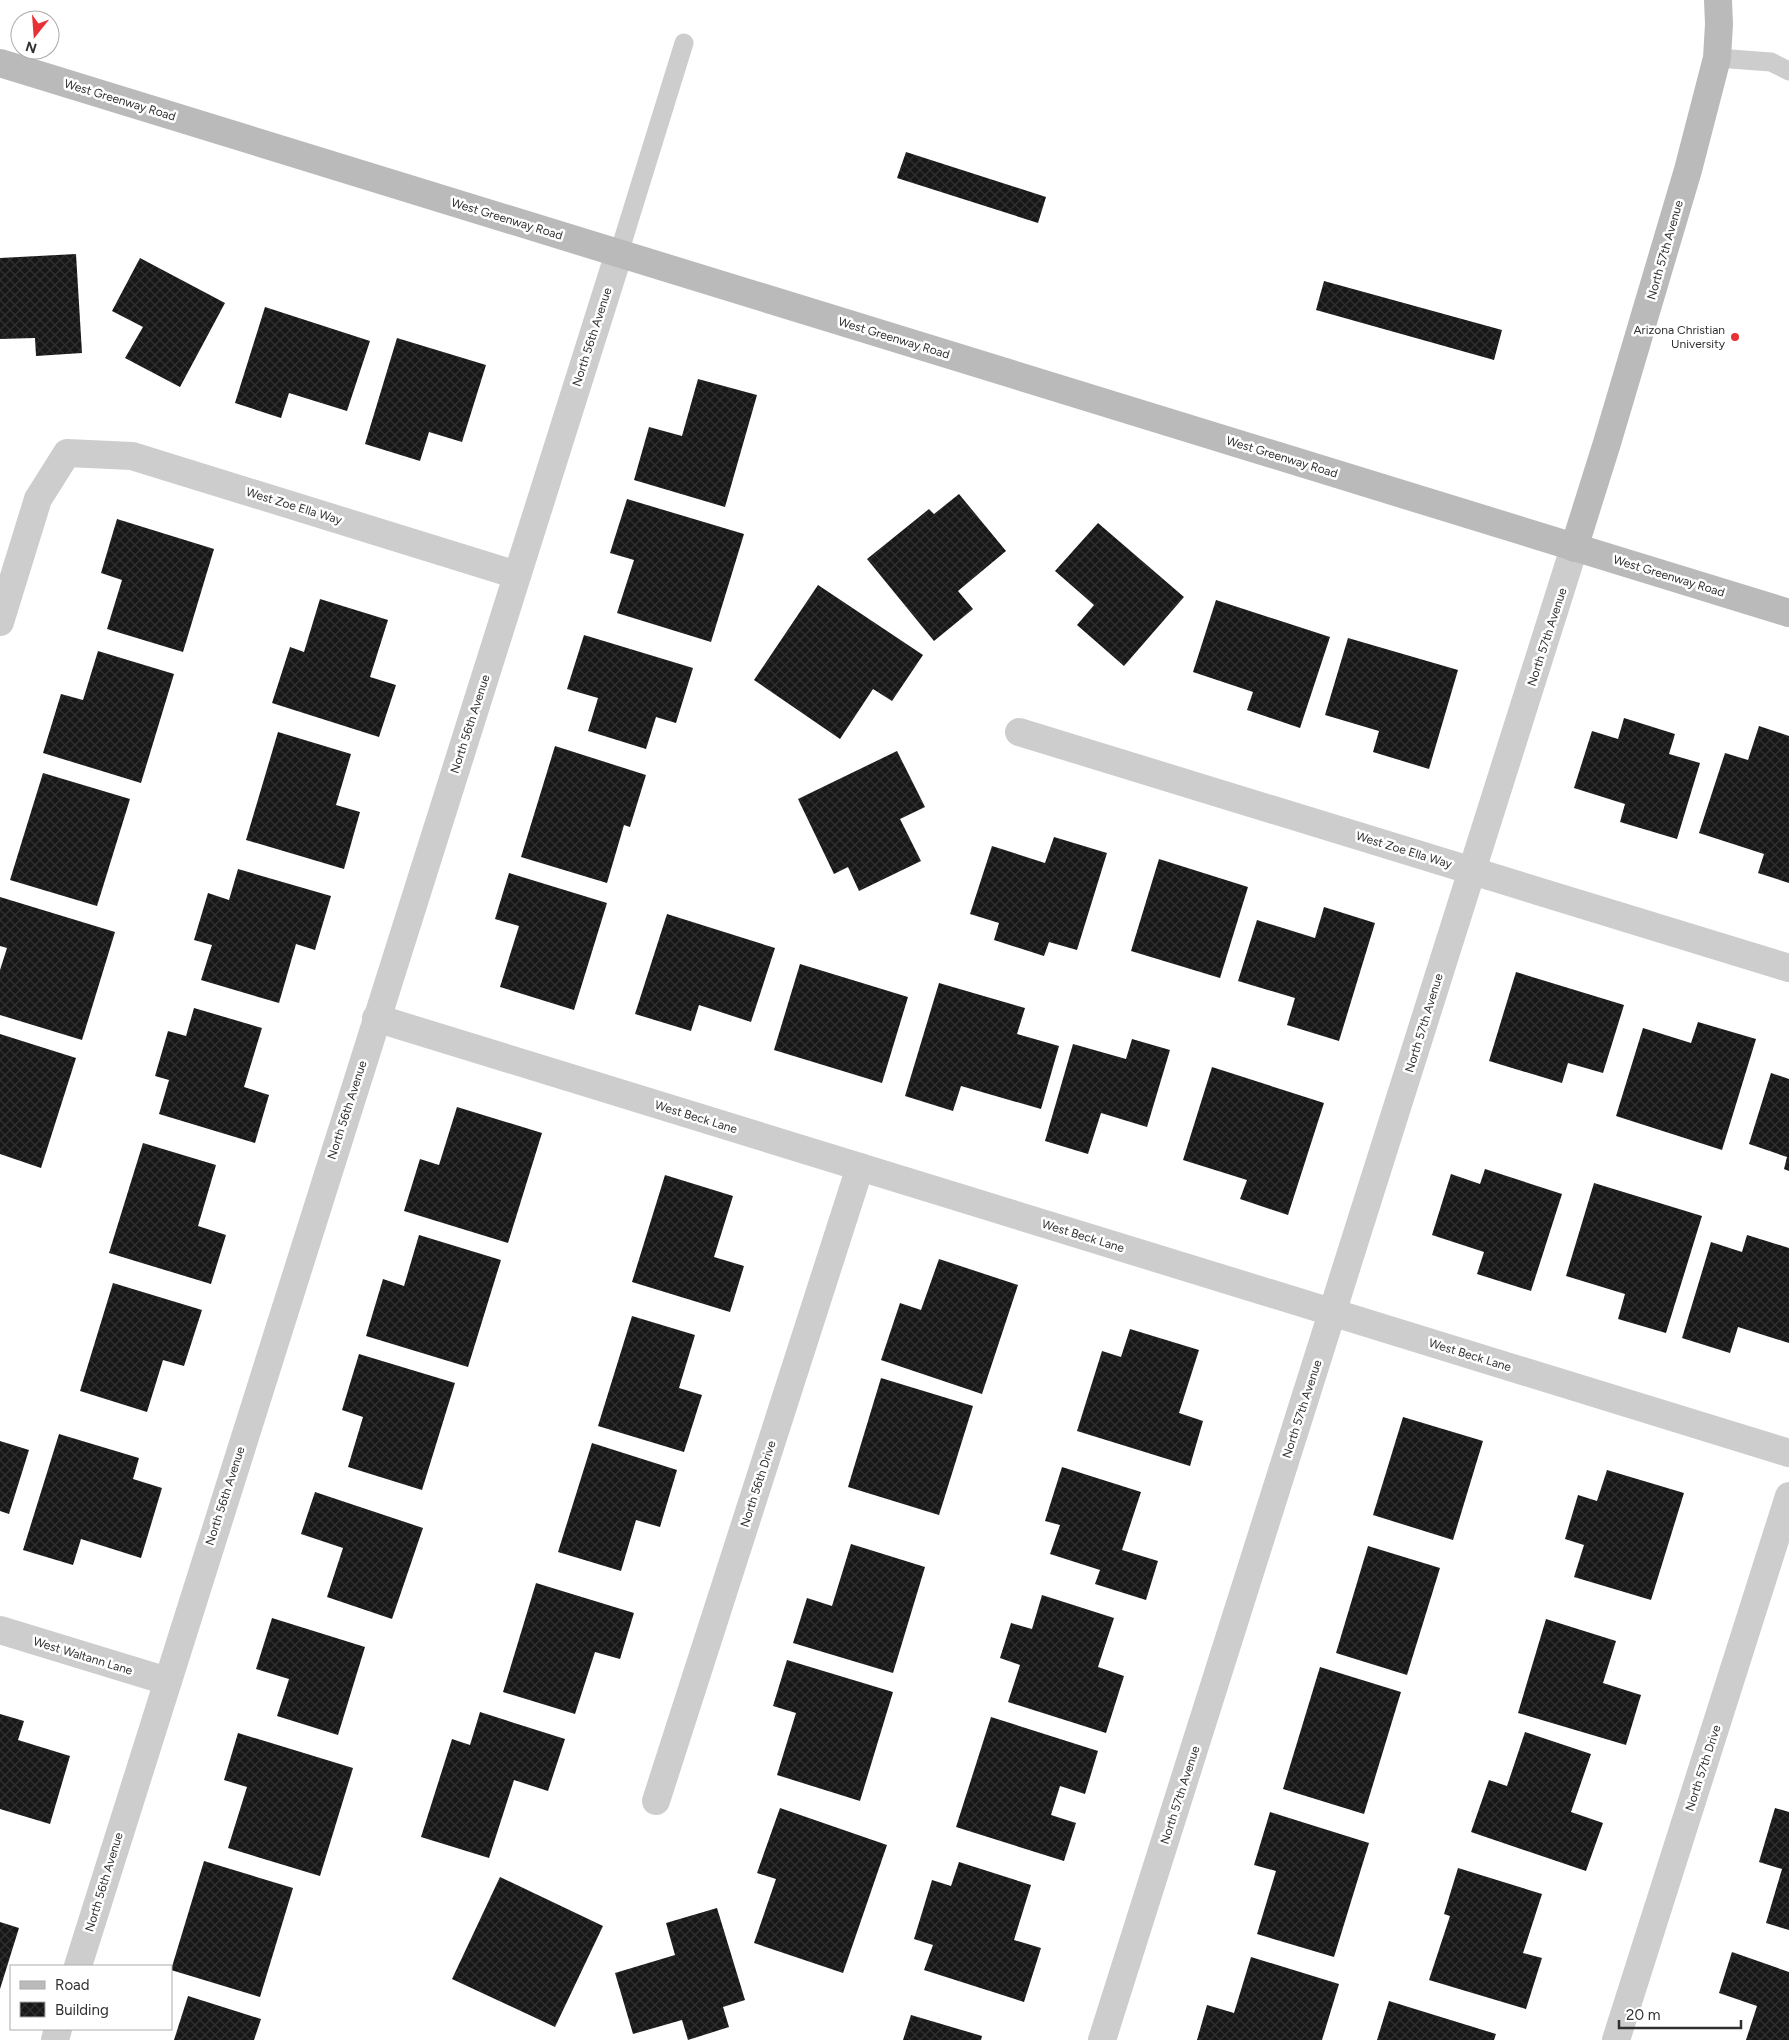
<svg xmlns="http://www.w3.org/2000/svg" width="1789" height="2040" viewBox="0 0 1789 2040" font-family="Figtree,sans-serif">
	<style>
		.building { fill: url(#building-cross-hatch) }
		.lines { fill: none; stroke-linecap: round; stroke-linejoin: round }
		.lane { stroke: #cdcdcd; stroke-width: 19 }
		.street { stroke: #cdcdcd; stroke-width: 28 }
		.secondary { stroke: #bababa; stroke-width: 28 }
		.poi-dot { fill: #e83135; stroke: #fff; stroke-width: 2 }
		.labels { text-anchor: middle; stroke-width: 5; stroke-linejoin: round; paint-order: stroke }
		.street-label { font-size: 12px; fill: #303030; stroke: #fff }
		.poi-label { font-size: 12px; fill: #303030; stroke: #fff; text-anchor: end }
	</style>
	<defs>
		<pattern id="building-cross-hatch" width="8" height="8" patternUnits="userSpaceOnUse" patternTransform="scale(1.25)"><rect width="8" height="8" fill="#171717"/><path d="M0 0l8 8M0 8l8-8" fill="none" stroke="#303030"/></pattern>
	</defs>
	<rect width="100%" height="100%" fill="#fff"/>
	<g class="building">
		<polygon points="906,152 1046,197 1038,223 897,178"/>
		<polygon points="76,254 82,353 36,356 35,338 0,339 0,258"/>
		<polygon points="140,258 225,303 180,387 125,358 143,327 112,311"/>
		<polygon points="1324,281 1502,330 1494,360 1316,310"/>
		<polygon points="265,307 370,341 347,411 289,393 281,418 235,403"/>
		<polygon points="397,338 486,365 462,442 429,432 420,461 365,444"/>
		<polygon points="698,379 757,395 725,507 634,480 649,427 682,436"/>
		<polygon points="959,494 1006,551 958,591 973,609 934,641 867,559 929,509 934,514"/>
		<polygon points="627,499 744,534 711,642 617,613 634,560 610,553"/>
		<polygon points="117,519 214,549 183,652 107,629 122,580 101,573"/>
		<polygon points="1098,523 1184,597 1124,666 1077,625 1094,605 1055,571"/>
		<polygon points="818,585 923,655 892,701 873,689 840,739 754,680"/>
		<polygon points="320,599 388,620 370,677 396,685 379,737 272,703 290,647 304,652"/>
		<polygon points="1216,600 1330,637 1300,728 1247,710 1253,692 1193,672"/>
		<polygon points="584,635 693,668 676,723 656,717 646,749 588,731 598,698 567,689"/>
		<polygon points="1348,638 1458,670 1429,769 1373,752 1379,731 1325,715"/>
		<polygon points="98,651 174,674 141,783 43,753 61,694 83,700"/>
		<polygon points="1624,718 1675,734 1669,754 1700,763 1677,839 1620,822 1625,804 1574,788 1592,731 1618,739"/>
		<polygon points="1759,726 1789,736 1789,883 1758,873 1764,854 1699,833 1725,753 1748,760"/>
		<polygon points="278,732 351,754 336,805 360,812 344,869 246,840"/>
		<polygon points="555,746 646,775 630,827 624,825 607,883 521,857"/>
		<polygon points="897,751 925,807 900,819 921,861 859,891 848,867 834,874 798,799"/>
		<polygon points="43,773 130,799 97,906 10,880"/>
		<polygon points="1054,837 1107,853 1077,950 1049,942 1044,956 994,940 999,923 970,914 992,846 1045,863"/>
		<polygon points="1159,859 1248,887 1220,978 1131,951"/>
		<polygon points="238,869 331,896 315,950 296,944 279,1003 201,980 212,945 194,940 208,893 229,900"/>
		<polygon points="509,873 607,903 574,1010 500,987 519,926 495,919"/>
		<polygon points="0,897 115,932 82,1040 0,1015 0,970 7,948 0,946"/>
		<polygon points="1324,907 1375,923 1339,1041 1287,1025 1295,998 1238,981 1257,920 1315,938"/>
		<polygon points="667,914 775,948 751,1022 699,1005 691,1031 635,1014"/>
		<polygon points="800,964 908,997 882,1083 774,1050"/>
		<polygon points="1516,972 1624,1005 1603,1073 1568,1063 1562,1083 1489,1061"/>
		<polygon points="939,983 1025,1008 1017,1034 1059,1046 1041,1109 961,1086 953,1111 905,1096"/>
		<polygon points="194,1008 262,1028 244,1087 269,1095 255,1143 159,1114 169,1080 155,1076 168,1031 186,1036"/>
		<polygon points="1698,1022 1756,1039 1722,1150 1616,1116 1643,1028 1691,1043"/>
		<polygon points="0,1034 76,1058 41,1168 0,1154"/>
		<polygon points="1132,1039 1170,1050 1147,1127 1101,1113 1088,1154 1045,1141 1073,1044 1126,1059"/>
		<polygon points="1212,1067 1324,1103 1288,1215 1240,1199 1247,1180 1183,1160"/>
		<polygon points="1771,1073 1789,1079 1789,1171 1784,1169 1787,1157 1749,1144"/>
		<polygon points="457,1107 542,1133 508,1243 404,1211 420,1159 439,1165"/>
		<polygon points="143,1143 216,1165 198,1226 226,1235 211,1284 109,1253"/>
		<polygon points="1485,1169 1562,1194 1531,1291 1477,1274 1484,1252 1432,1235 1451,1174 1480,1184"/>
		<polygon points="665,1175 733,1196 714,1257 744,1266 730,1312 632,1282"/>
		<polygon points="1594,1183 1702,1216 1666,1333 1618,1319 1625,1294 1566,1276"/>
		<polygon points="419,1235 501,1260 468,1367 366,1336 383,1279 404,1286"/>
		<polygon points="1747,1235 1789,1248 1789,1343 1738,1327 1730,1353 1682,1338 1711,1242 1742,1252"/>
		<polygon points="939,1259 1018,1285 982,1394 881,1360 900,1303 921,1310"/>
		<polygon points="113,1283 202,1310 184,1366 163,1360 147,1412 80,1391"/>
		<polygon points="632,1316 695,1335 679,1388 702,1395 684,1452 598,1426"/>
		<polygon points="1130,1329 1199,1350 1179,1413 1203,1421 1190,1466 1077,1431 1102,1351 1121,1357"/>
		<polygon points="359,1354 455,1383 422,1490 348,1467 363,1417 342,1410"/>
		<polygon points="881,1378 973,1406 939,1515 848,1487"/>
		<polygon points="1403,1417 1483,1441 1453,1540 1373,1515"/>
		<polygon points="59,1434 139,1458 133,1479 162,1488 141,1558 81,1539 73,1565 23,1550"/>
		<polygon points="0,1441 29,1450 9,1514 0,1511"/>
		<polygon points="592,1443 677,1470 660,1527 636,1520 621,1571 558,1552"/>
		<polygon points="1062,1467 1141,1492 1122,1550 1158,1561 1146,1600 1095,1584 1100,1570 1050,1554 1060,1525 1045,1521"/>
		<polygon points="1607,1470 1684,1493 1651,1600 1574,1577 1584,1545 1565,1539 1578,1495 1597,1501"/>
		<polygon points="315,1492 423,1528 392,1619 327,1597 343,1548 301,1534"/>
		<polygon points="851,1544 925,1567 893,1673 793,1643 807,1598 832,1606"/>
		<polygon points="1368,1546 1440,1568 1407,1675 1336,1653"/>
		<polygon points="536,1583 634,1613 620,1659 595,1652 575,1714 503,1692"/>
		<polygon points="1042,1595 1114,1618 1098,1667 1124,1676 1106,1733 1008,1702 1020,1665 1000,1658 1011,1623 1032,1629"/>
		<polygon points="272,1618 365,1647 338,1735 277,1716 289,1679 256,1669"/>
		<polygon points="1546,1619 1616,1641 1603,1683 1641,1695 1626,1745 1518,1713"/>
		<polygon points="787,1660 893,1692 860,1801 777,1775 796,1713 773,1706"/>
		<polygon points="1320,1667 1401,1692 1364,1814 1283,1789"/>
		<polygon points="480,1712 565,1739 548,1791 514,1780 489,1858 421,1837 452,1739 470,1745"/>
		<polygon points="0,1714 24,1721 18,1740 70,1756 50,1824 0,1809"/>
		<polygon points="991,1717 1098,1751 1085,1794 1060,1786 1051,1815 1076,1823 1064,1861 956,1827"/>
		<polygon points="1525,1732 1591,1754 1571,1812 1603,1823 1586,1871 1471,1832 1489,1780 1507,1786"/>
		<polygon points="238,1733 353,1768 320,1876 228,1848 247,1787 224,1780"/>
		<polygon points="780,1808 887,1845 843,1973 754,1943 776,1879 757,1873"/>
		<polygon points="1775,1808 1789,1812 1789,1930 1766,1923 1782,1869 1759,1862"/>
		<polygon points="1270,1812 1369,1843 1334,1957 1257,1934 1276,1871 1254,1865"/>
		<polygon points="204,1861 293,1888 260,1997 171,1970"/>
		<polygon points="959,1862 1031,1885 1014,1940 1041,1948 1024,2002 924,1970 933,1945 914,1939 932,1880 951,1886"/>
		<polygon points="1458,1868 1542,1894 1523,1953 1542,1958 1526,2009 1429,1980 1450,1916 1444,1914"/>
		<polygon points="500,1877 603,1926 555,2027 452,1979"/>
		<polygon points="717,1908 745,2000 723,2007 729,2027 688,2040 682,2020 633,2034 615,1973 675,1955 666,1923"/>
		<polygon points="0,1922 19,1928 0,1989"/>
		<polygon points="1732,1952 1789,1972 1789,2040 1746,2040 1757,2006 1719,1993"/>
		<polygon points="1251,1957 1339,1984 1322,2040 1197,2040 1207,2005 1234,2013"/>
		<polygon points="188,1996 261,2019 254,2040 174,2040"/>
		<polygon points="1389,2001 1496,2034 1494,2040 1377,2040"/>
		<polygon points="911,2015 982,2036 981,2040 903,2040"/>
	</g>
	<g class="lines">
		<g class="lane">
			<polyline points="1717,58 1771,62 1789,71"/>
			<polyline points="619,253 684,43"/>
		</g>
		<g class="street">
			<polyline points="0,622 38,499 67,453 132,456 517,575"/>
			<polyline points="1019,732 1789,968"/>
			<polyline points="376,1018 1789,1453"/>
			<polyline points="0,1630 167,1681"/>
			<polyline points="656,1801 860,1167"/>
			<polyline points="78,1966 619,253"/>
			<polyline points="55,2040 58,2029"/>
			<polyline points="1102,2040 1574,548"/>
			<polyline points="1616,2040 1789,1496"/>
		</g>
		<g class="secondary">
			<polyline points="0,63 1789,613"/>
			<polyline points="1574,548 1607,443 1688,170 1717,58 1719,24 1718,0"/>
		</g>
	</g>
	<circle class="poi-dot" cx="1735" cy="337" r="5"/>
	<g class="labels">
		<g class="street-label">
			<text transform="translate(120 100) rotate(17)" y="4">West Greenway Road</text>
			<text transform="translate(507 219) rotate(17)" y="4">West Greenway Road</text>
			<text transform="translate(1665 250) rotate(-74)" y="4">North 57th Avenue</text>
			<text transform="translate(592 337) rotate(-72)" y="4">North 56th Avenue</text>
			<text transform="translate(894 338) rotate(17)" y="4">West Greenway Road</text>
			<text transform="translate(1282 457) rotate(17)" y="4">West Greenway Road</text>
			<text transform="translate(294 506) rotate(17)" y="4">West Zoe Ella Way</text>
			<text transform="translate(1669 576) rotate(17)" y="4">West Greenway Road</text>
			<text transform="translate(1547 637) rotate(-72)" y="4">North 57th Avenue</text>
			<text transform="translate(470 724) rotate(-72)" y="4">North 56th Avenue</text>
			<text transform="translate(1404 850) rotate(17)" y="4">West Zoe Ella Way</text>
			<text transform="translate(1424 1023) rotate(-73)" y="4">North 57th Avenue</text>
			<text transform="translate(347 1110) rotate(-72)" y="4">North 56th Avenue</text>
			<text transform="translate(696 1117) rotate(17)" y="4">West Beck Lane</text>
			<text transform="translate(1083 1236) rotate(17)" y="4">West Beck Lane</text>
			<text transform="translate(1470 1355) rotate(17)" y="4">West Beck Lane</text>
			<text transform="translate(1302 1409) rotate(-72)" y="4">North 57th Avenue</text>
			<text transform="translate(758 1484) rotate(-72)" y="4">North 56th Drive</text>
			<text transform="translate(225 1496) rotate(-72)" y="4">North 56th Avenue</text>
			<text transform="translate(83 1656) rotate(17)" y="4">West Waltann Lane</text>
			<text transform="translate(1703 1768) rotate(-72)" y="4">North 57th Drive</text>
			<text transform="translate(1180 1795) rotate(-72)" y="4">North 57th Avenue</text>
			<text transform="translate(104 1882) rotate(-73)" y="4">North 56th Avenue</text>
		</g>
		<g class="poi-label">
			<text x="1725" y="334">Arizona Christian<tspan x="1725" dy="14">University</tspan></text>
		</g>
	</g>
	<rect x="10" y="1965" width="162" height="65" fill="#ffffff" stroke="#acacac"/>
	<rect x="20" y="1981" width="25" height="8" fill="#bababa" stroke="#acacac"/>
	<text x="55" y="1990" font-size="15" fill="#303030">Road</text>
	<rect x="20" y="2002" width="25" height="15" fill="url(#building-cross-hatch)" stroke="#acacac"/>
	<text x="55" y="2015" font-size="15" fill="#303030">Building</text>
	<g transform="translate(35 35) rotate(197)"><circle r="24" fill="#ffffff" stroke="#acacac"/>
	<path d="M0-4L9 19L0 12L-9 19Z" fill="#e83135"/>
	<text y="-8" font-size="14" font-weight="bold" text-anchor="middle" fill="#303030">N</text>
	</g>
	<path d="M1619 2020v8h122v-8" fill="none" stroke="#303030" stroke-width="2.5"/>
	<text x="1626" y="2020" font-size="15" fill="#303030" stroke="#ffffff" stroke-width="4" paint-order="stroke">20 m</text>
</svg>
